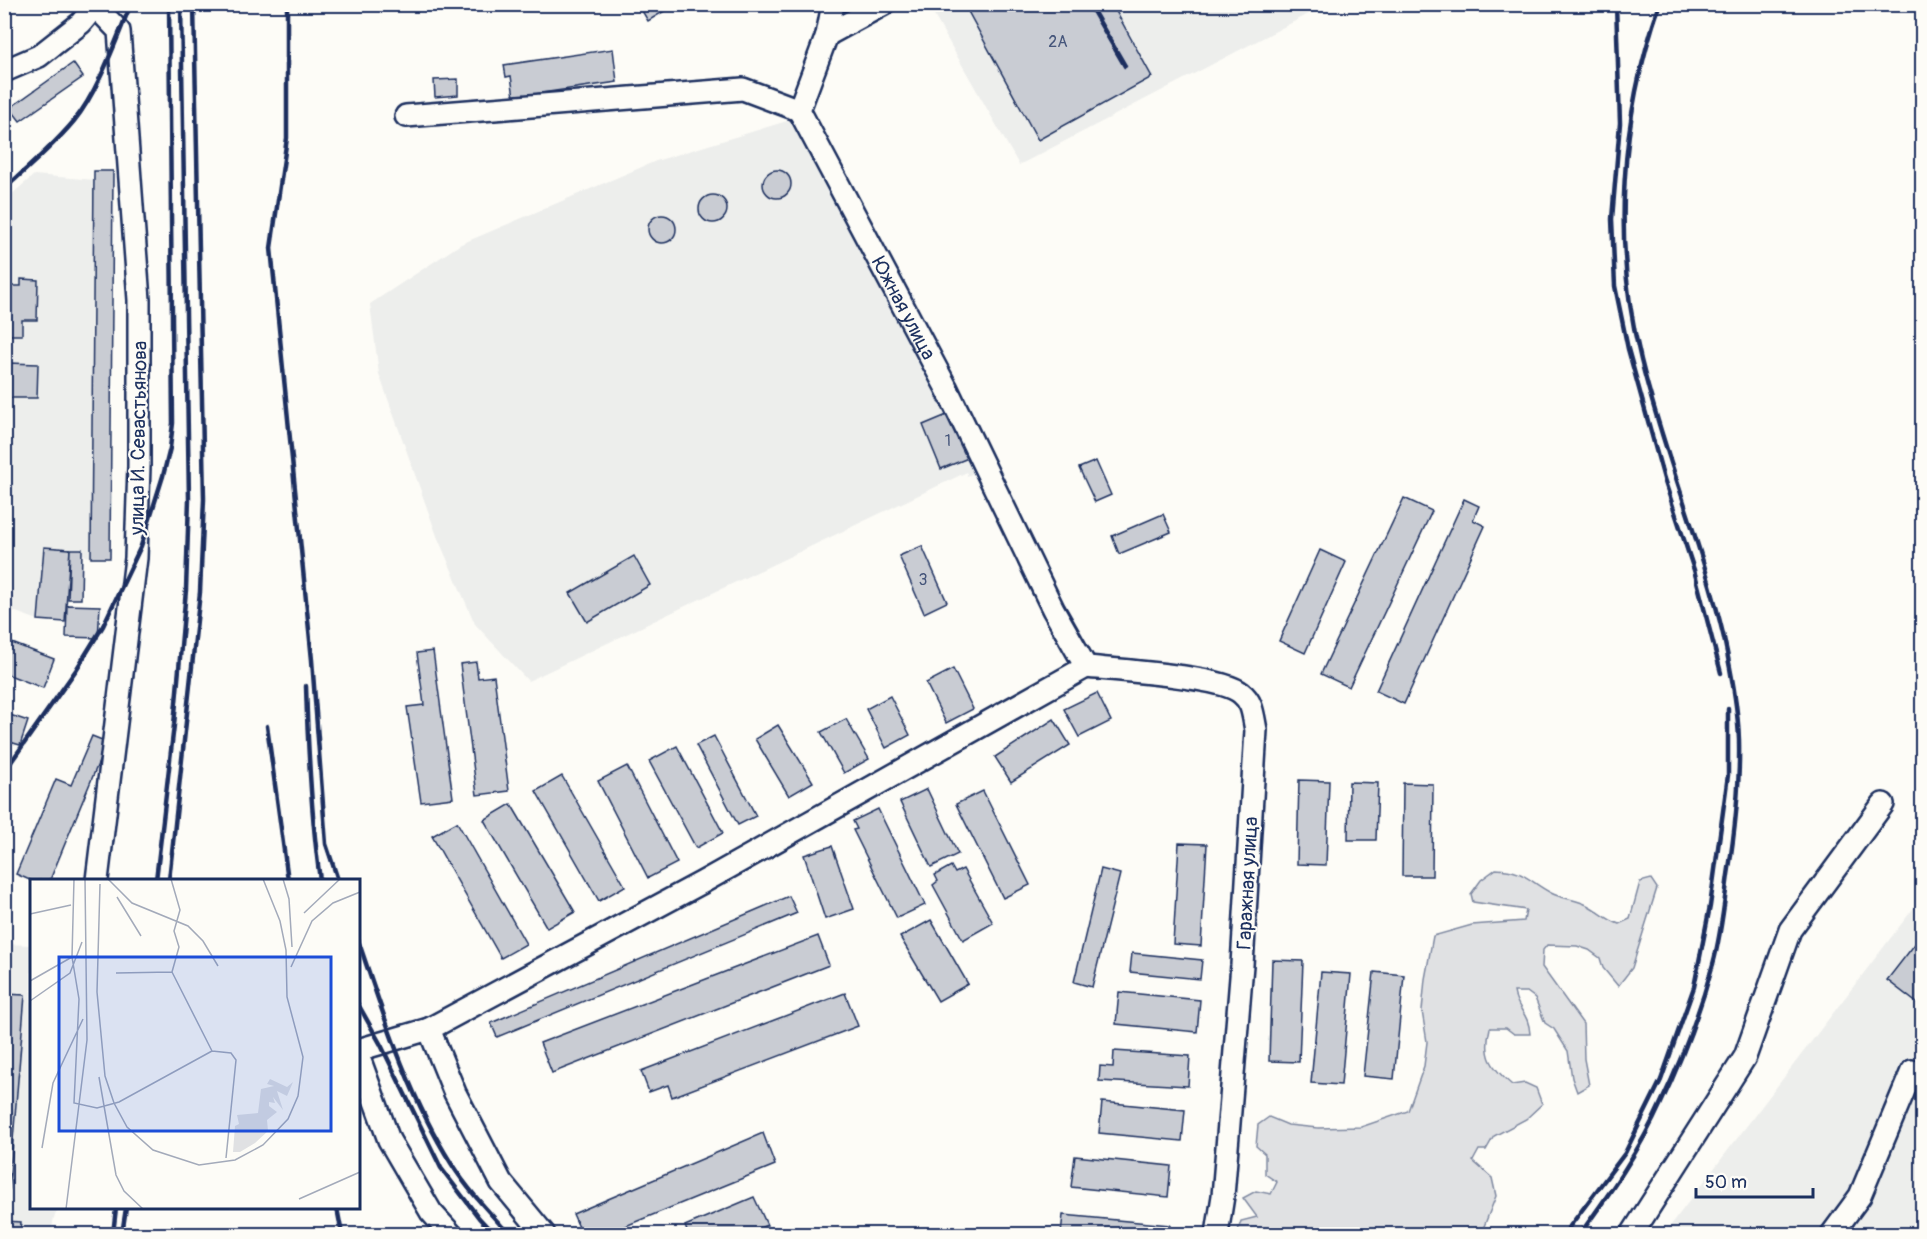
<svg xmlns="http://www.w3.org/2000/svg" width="1927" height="1239" viewBox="0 0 1927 1239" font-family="Pangolin,sans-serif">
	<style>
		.built { fill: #edeeec }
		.green { fill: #e0e1e3; stroke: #7e88a0; stroke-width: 1.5 }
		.building { fill: #c9ccd3; stroke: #1b2f5e; stroke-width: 1.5 }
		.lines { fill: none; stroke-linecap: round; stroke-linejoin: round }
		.minor-casing { stroke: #1b2f5e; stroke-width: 26 }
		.minor { stroke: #fdfcf7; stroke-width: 21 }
		.rail { stroke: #1b2f5e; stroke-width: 4.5 }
		.labels { text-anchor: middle; stroke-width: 4.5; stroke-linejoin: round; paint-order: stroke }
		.number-label { font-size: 16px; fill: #46567b }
		.street-label { font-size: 20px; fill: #1b2f5e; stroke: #fdfcf7 }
		.inset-road { fill: none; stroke: #a3aaba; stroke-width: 1.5 }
		.view { fill: #1d4ed8; fill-opacity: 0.15; stroke: #1d4ed8; stroke-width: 3 }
		.inset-edge { fill: none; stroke: #1b2f5e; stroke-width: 3 }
	</style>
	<rect width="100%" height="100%" fill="#fdfcf7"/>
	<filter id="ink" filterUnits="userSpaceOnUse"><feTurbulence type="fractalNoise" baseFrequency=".0167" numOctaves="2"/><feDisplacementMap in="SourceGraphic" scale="12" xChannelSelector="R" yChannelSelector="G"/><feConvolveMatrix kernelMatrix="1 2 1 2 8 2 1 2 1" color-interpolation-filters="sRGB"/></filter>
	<g filter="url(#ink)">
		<g class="built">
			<polygon points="928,5 1326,5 1019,165"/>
			<polygon points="810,114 983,469 967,476 967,472 528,681 475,624 437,536 379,374 370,304 461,244 656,161"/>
			<polygon points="34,175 108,181 91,558 70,549 65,622 38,620 5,608 4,201"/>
			<polygon points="1922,897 1922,1234 1664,1234"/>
			<polygon points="4,944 31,945 32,1208 59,1208 54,1217 51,1234 5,1234"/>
		</g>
		<path class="green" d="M1496,869C1525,870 1528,881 1551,893C1562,899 1575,899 1587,905C1599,911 1604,918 1619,924L1630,919L1640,882L1651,879L1657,888L1632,968L1618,986L1603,968L1600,958L1589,950L1577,946L1547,945L1543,950L1542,967L1583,1024L1584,1059L1589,1085L1577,1092L1572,1078L1568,1051L1554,1029L1545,1023L1535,998L1527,992H1514C1517,1010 1529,1013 1530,1034H1514L1506,1028H1490C1483,1056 1491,1067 1512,1085L1525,1083L1536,1088L1542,1104L1526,1119L1494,1136L1486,1150H1479L1473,1161L1492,1178L1496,1196L1481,1234H1237L1241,1221L1257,1217L1243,1198L1256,1191L1271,1194L1277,1182L1265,1174V1154L1256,1146L1258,1125L1269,1117L1288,1125L1318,1128L1361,1127L1408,1111L1424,1066L1427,1042L1422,1011L1425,979L1433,936L1472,925L1524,921L1526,910L1473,902L1471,894L1481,880Z"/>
		<g class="building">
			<polygon points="638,4 676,4 648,21"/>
			<polygon points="964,4 1112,4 1152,77 1038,140"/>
			<polygon points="613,49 617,82 514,97 511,76 506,77 504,65"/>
			<polygon points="73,63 83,77 20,121 10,108"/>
			<polygon points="458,79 458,95 435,97 434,80"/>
			<circle cx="777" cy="184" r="14"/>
			<polygon points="94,171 113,171 110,558 91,558"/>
			<circle cx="713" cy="209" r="14"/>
			<circle cx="662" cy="229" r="14"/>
			<polygon points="21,279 38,280 37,320 22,320 22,335 4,335 4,286 21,286"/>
			<polygon points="8,363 38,364 37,398 7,398"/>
			<polygon points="954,412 973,456 941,469 923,425"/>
			<polygon points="1096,461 1111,495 1095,502 1079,468"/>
			<polygon points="1404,498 1432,511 1349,687 1321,674"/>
			<polygon points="1464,499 1479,506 1473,520 1485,526 1404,704 1376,691"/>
			<polygon points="1163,514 1171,532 1119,554 1112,536"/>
			<polygon points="922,546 947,602 924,613 899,556"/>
			<polygon points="44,547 70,549 65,622 38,620"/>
			<polygon points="70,549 82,549 81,599 68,599"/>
			<polygon points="1320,550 1346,562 1305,653 1279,641"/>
			<polygon points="634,556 650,585 587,622 570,593"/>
			<polygon points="67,605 100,606 98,638 66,637"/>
			<polygon points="4,640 54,659 43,688 4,673"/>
			<polygon points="433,651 453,798 421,802 407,707 424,705 417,653"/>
			<polygon points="476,662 478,678 494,676 509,791 477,795 460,664"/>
			<polygon points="953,669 973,709 946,723 926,683"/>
			<polygon points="1097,693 1111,721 1079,737 1064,709"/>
			<polygon points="890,696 910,735 886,748 866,709"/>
			<polygon points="4,713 28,721 20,745 10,742 5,756"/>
			<polygon points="846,719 869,759 844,773 821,732"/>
			<polygon points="1054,719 1070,745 1011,782 995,757"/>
			<polygon points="778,725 813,782 789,796 755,739"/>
			<polygon points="92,736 107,742 50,880 32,881 16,874 56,779 71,785"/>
			<polygon points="714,736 756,816 738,825 696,745"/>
			<polygon points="677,746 723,833 696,848 649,761"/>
			<polygon points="627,766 677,863 648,878 598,781"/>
			<polygon points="562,776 625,886 599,901 536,791"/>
			<polygon points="1299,780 1329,781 1326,865 1297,864"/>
			<polygon points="1349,782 1378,783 1376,840 1348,840"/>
			<polygon points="1403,783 1433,784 1432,876 1402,876"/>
			<polygon points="927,789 958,854 931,867 900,802"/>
			<polygon points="983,791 1030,885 1003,898 956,804"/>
			<polygon points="511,804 575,912 547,928 484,820"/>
			<polygon points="878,809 925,905 897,918 853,830 857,829 853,821"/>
			<polygon points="457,822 526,944 501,958 432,836"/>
			<polygon points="1179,843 1207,844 1201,946 1173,944"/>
			<polygon points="832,846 854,909 825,919 804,855"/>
			<polygon points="951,866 955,873 963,869 993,923 963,940 933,885 938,881 935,875"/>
			<polygon points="1101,869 1120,874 1092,987 1074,982"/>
			<polygon points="789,896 797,913 497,1037 491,1023"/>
			<polygon points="931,920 968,984 938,1001 900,937"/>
			<polygon points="1922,935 1922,1007 1887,980"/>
			<polygon points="818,936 829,965 552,1073 540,1043"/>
			<polygon points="1132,953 1202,960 1200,979 1130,972"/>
			<polygon points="1272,960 1303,961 1299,1062 1269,1061"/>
			<polygon points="1321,972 1351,974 1341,1085 1311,1083"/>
			<polygon points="1374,972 1404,975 1394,1079 1363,1076"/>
			<polygon points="1119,992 1200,1000 1197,1032 1116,1024"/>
			<polygon points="845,993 858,1026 672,1097 668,1085 649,1092 641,1071"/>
			<polygon points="4,994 25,995 9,1189 4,1189"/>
			<polygon points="1114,1051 1190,1056 1188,1086 1099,1081 1100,1066 1113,1067"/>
			<polygon points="1102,1102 1185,1110 1182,1141 1099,1133"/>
			<polygon points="763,1133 775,1165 606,1234 582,1234 573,1214"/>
			<polygon points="1075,1156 1171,1166 1168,1197 1071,1187"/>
			<polygon points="754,1197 767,1225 744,1234 677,1234 687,1231 685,1226"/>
			<polygon points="1063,1215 1170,1225 1169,1234 1061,1234"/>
			<polygon points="4,1221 21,1222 20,1234 4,1234"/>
		</g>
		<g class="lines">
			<g class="minor-casing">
				<g id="minor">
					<path id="s1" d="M833,4L827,35L799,110L946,387L1053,609L1086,667"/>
					<polyline points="95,6 119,31 139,300 139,466 136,558 97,880"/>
					<polyline points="827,35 884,4"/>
					<polyline points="4,71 39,56 81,23 95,6"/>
					<polyline points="406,116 743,89 799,110"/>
					<path d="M1086,667C1116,670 1221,676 1241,693C1253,702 1253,716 1256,730L1242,965L1223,1196L1217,1234"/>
					<polyline points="429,1029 455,1093 501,1182 544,1234"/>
					<polyline points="358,1050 429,1029 703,882 1086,667"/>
					<polyline points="358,1055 389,1140 431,1212 451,1234"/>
					<polyline points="1632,1234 1745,1057 1790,930 1883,804"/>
					<polyline points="1832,1234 1860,1196 1912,1071"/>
				</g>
			</g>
			<use href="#minor" class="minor"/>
			<g class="rail">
				<polyline points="287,4 287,138 271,248 312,660 326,844 338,880"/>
				<polyline points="1089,4 1125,66"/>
				<polyline points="1616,4 1620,123 1612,219 1615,286 1628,349 1664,479 1694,570 1721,673"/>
				<path d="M4,189C28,168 54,145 74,121C98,92 116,40 131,4"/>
				<path d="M306,686C308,751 311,816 320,880"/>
				<polyline points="267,726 288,880"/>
				<polyline points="4,772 76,670 103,626 141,546 163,476 170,448 173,423 169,4"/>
				<polyline points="156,880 174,725 186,590 189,499 181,4"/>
				<polyline points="169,880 200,592 204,499 194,4"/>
				<path d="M358,940C384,1016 408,1095 451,1163C467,1189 489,1212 509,1234"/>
				<polyline points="358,1004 381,1045 441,1168 479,1218 494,1234"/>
				<polyline points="337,1208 342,1234"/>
				<polyline points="113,1234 116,1208"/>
				<polyline points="122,1234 126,1208"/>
				<polyline points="1564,1234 1625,1153 1661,1080 1694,987 1710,906 1728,775 1728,709"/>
				<path d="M1580,1234C1610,1193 1640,1150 1661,1103C1682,1059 1700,1011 1713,964C1721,935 1724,905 1728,875C1735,831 1740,785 1739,740C1738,706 1731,671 1724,638C1702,544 1664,454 1641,360C1612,243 1620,118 1660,4"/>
			</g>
		</g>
	</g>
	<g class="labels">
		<g class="number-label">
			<text x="1058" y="47">2А</text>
			<text x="948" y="446">1</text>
			<text x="923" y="585">3</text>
		</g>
		<g class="street-label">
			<text dy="7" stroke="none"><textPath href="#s1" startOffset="336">Южная улица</textPath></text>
			<text transform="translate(138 438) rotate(-89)" y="7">улица И. Севастьянова</text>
			<text transform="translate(1247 883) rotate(-87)" y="7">Гаражная улица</text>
		</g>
	</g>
	<g transform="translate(30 879)">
		<rect width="330" height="330" fill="#fdfcf7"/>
		<path d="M240,200L257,208L263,203L257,217L247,212L253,231L243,218L245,224L239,223V227L247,233L237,241L238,252L225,264L210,273H203L205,247L209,245L207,236L228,234L231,210L244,207L237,205Z" fill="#e0e1e3"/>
		<path class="inset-road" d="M44,0L42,78L49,120L44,224L67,229L89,223L182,172M78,0L102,24L158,47L173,62L188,87M141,0L150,31L144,52L149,68L142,93L182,172M253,0L259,20L262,68M70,5L67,113L75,197L84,224L97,248L123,271L169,286L205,281L233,266L258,240L268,217L273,178L257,118L256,71L250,42L233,0M87,18L111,57M274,34L310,0M0,35L41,26M261,88L282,42L303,24L330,13M86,94L142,93M0,102L42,78M0,122L40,94L52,63M182,172L201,174L206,181L196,279M69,198L86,296L94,312L113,330M12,269L23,204L53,140M269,320L330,293M36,330L57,161L55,0"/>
		<path class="view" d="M29,78H301V252H29Z"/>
		<rect width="330" height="330" class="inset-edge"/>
	</g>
	<rect width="1927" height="1239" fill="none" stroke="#fdfcf7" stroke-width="24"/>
	<rect x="12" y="12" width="1903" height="1215" fill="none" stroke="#1b2f5e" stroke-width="2" filter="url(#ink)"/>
	<path d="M1696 1188v9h117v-9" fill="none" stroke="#1b2f5e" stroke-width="3"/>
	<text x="1705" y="1188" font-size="18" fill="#1b2f5e" stroke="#fdfcf7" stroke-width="4.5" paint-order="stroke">50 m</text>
</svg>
